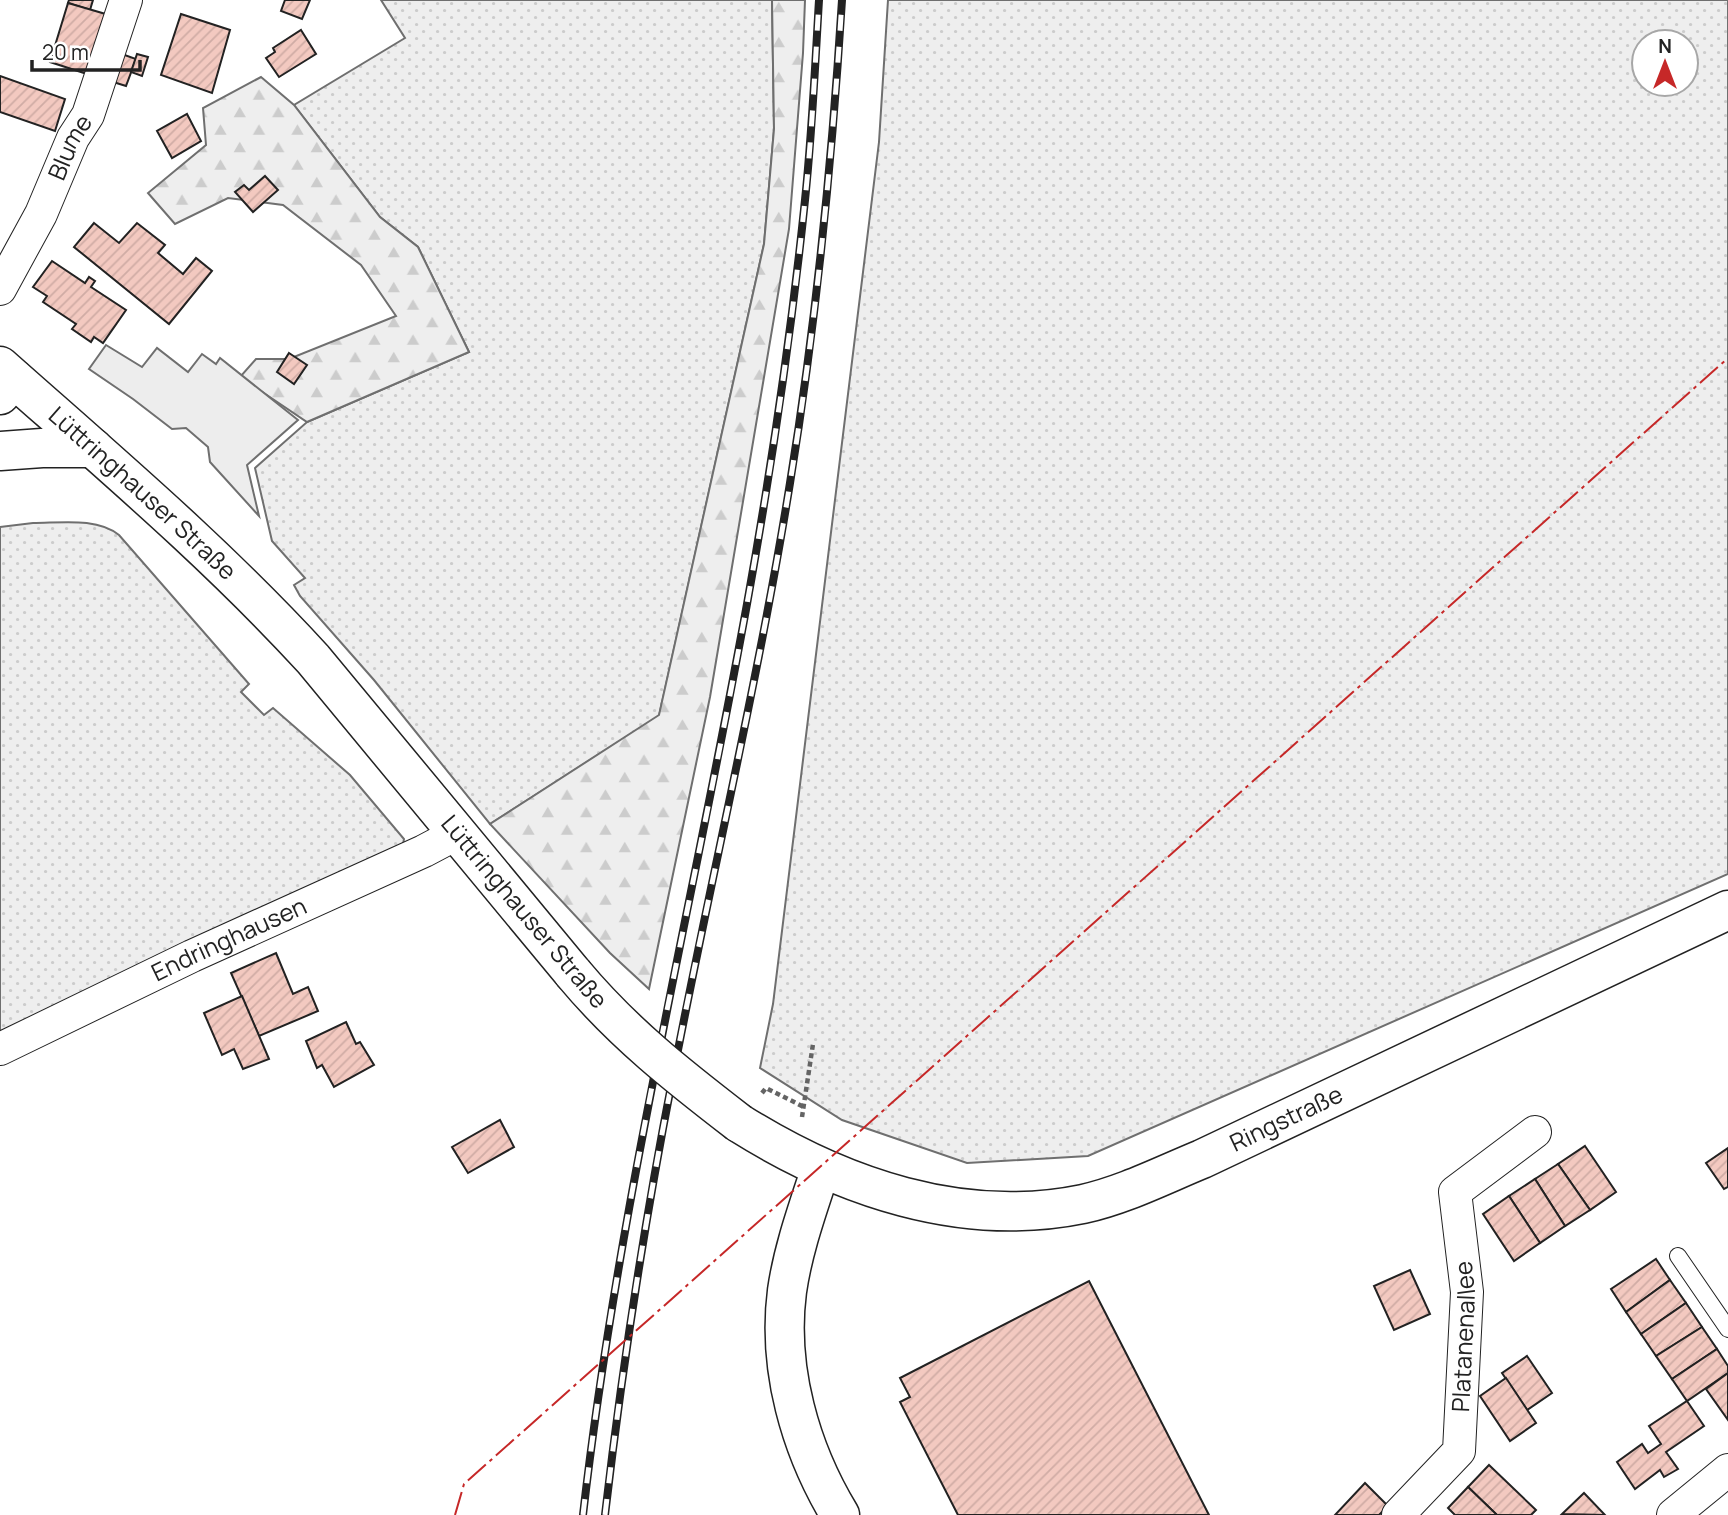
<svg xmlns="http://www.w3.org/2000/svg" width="1728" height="1515" viewBox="0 0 1728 1515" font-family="Manrope,sans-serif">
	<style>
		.grass { fill: url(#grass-dots); stroke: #6f6f6f; stroke-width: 2; fill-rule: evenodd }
		.forest { fill: url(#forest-firs); stroke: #6f6f6f; stroke-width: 2 }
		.parking { fill: #ededed; stroke: #6f6f6f; stroke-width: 2 }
		.building { fill: url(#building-hatch); stroke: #222; stroke-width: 2 }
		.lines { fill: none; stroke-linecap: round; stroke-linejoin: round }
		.lane-casing { stroke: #222; stroke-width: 18 }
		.street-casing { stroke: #222; stroke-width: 34 }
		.secondary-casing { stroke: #222; stroke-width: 41 }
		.primary-casing { stroke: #222; stroke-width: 41 }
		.highway-casing { stroke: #222; stroke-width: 41 }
		.path { stroke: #646464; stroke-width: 4.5; stroke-dasharray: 5 3.5; stroke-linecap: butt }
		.lane { stroke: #fff; stroke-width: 16 }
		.street { stroke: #fff; stroke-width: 32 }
		.secondary { stroke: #fff; stroke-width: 38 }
		.primary { stroke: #fff; stroke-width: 38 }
		.highway { stroke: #fff; stroke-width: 38 }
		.rail-casing { stroke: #222; stroke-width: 8 }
		.rail { stroke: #fff; stroke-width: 5; stroke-dasharray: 16; stroke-linecap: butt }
		.primary-bridge-casing { stroke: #222; stroke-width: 41; stroke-linecap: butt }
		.primary-bridge { stroke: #fff; stroke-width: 38 }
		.power { stroke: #c62828; stroke-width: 2; stroke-dasharray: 24 5 3.5 5; stroke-linecap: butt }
		.labels { text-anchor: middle; stroke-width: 5; stroke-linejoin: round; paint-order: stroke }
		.street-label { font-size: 24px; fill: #222; stroke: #fff }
	</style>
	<defs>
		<pattern id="grass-dots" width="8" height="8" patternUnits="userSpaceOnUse" patternTransform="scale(1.75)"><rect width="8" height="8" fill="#eee"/><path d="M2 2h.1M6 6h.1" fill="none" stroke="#ccc" stroke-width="1.8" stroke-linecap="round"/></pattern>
		<pattern id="forest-firs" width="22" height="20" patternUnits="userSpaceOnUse" patternTransform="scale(1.75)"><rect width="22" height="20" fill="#eee"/><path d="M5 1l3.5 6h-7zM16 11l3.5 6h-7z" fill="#ccc"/></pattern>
		<pattern id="building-hatch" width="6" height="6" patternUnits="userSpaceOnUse" patternTransform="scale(1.75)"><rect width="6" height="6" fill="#f3c9c0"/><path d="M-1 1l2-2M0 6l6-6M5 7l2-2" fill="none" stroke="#d0aca5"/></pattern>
	</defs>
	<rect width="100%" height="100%" fill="#fff"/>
	<g class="grass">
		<polygon points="381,0 772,0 774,129 764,244 659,716 490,824 374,680 300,596 294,585 305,578 272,541 255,468 307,422 469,352 418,247 380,217 294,105 405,38"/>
		<path d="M888,0H1728V874L1088,1156L967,1163L842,1120L760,1068L773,1004L879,142ZM1644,42H1686V84H1644Z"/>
		<path d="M33,523C60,523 97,517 119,535L249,684L241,692L264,715L273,708L350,775L404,839L403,844L0,1034V527Z"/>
	</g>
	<g class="forest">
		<polygon points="772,0 805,0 803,53 789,229 710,697 649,989 610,953 490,824 659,715 764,244 774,129"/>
		<polygon points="261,77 294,105 380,217 418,247 469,352 307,422 240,377 256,359 289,359 396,316 361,265 283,205 228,198 175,224 148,193 206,145 203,108"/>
	</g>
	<polygon class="parking" points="106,345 142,367 157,348 188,372 202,354 216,364 220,358 298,420 247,465 259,516 210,462 208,447 186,428 172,429 133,399 89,369"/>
	<g class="building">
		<polygon points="69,0 93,0 90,10 68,3"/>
		<polygon points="285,0 310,0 302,19 281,11"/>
		<polygon points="68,3 109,15 90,75 50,62"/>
		<polygon points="181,14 230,30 212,93 161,75"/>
		<polygon points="301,30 316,54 279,77 266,58 275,52 273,48"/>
		<polygon points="119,53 136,59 126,86 110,81"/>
		<polygon points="137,54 148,57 142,76 131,72"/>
		<polygon points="0,76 65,99 55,131 0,112"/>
		<polygon points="187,114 201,141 172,158 157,131"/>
		<polygon points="265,176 278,190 253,212 235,192 244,185 249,190"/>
		<polygon points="94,223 119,243 137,223 165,245 158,253 183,274 196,258 212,271 169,324 74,247"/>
		<polygon points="52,261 85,283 89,277 95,281 91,287 126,310 103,343 94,337 91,342 72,329 76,324 43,302 47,296 33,287"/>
		<polygon points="289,353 307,365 294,384 277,372"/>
		<polygon points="276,953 293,994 308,987 318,1011 259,1036 231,973"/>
		<polygon points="242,996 269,1059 243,1069 234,1049 222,1055 204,1013"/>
		<polygon points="346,1022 356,1044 360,1042 374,1065 334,1087 322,1065 317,1068 306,1041"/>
		<polygon points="500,1120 514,1147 468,1173 452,1147"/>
		<polygon points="1585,1146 1616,1192 1590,1210 1558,1164"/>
		<polygon points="1728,1148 1728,1187 1724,1189 1706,1163"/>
		<polygon points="1558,1164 1590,1210 1565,1226 1535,1179"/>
		<polygon points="1535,1179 1565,1226 1540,1243 1509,1196"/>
		<polygon points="1509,1196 1540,1243 1514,1261 1483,1214"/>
		<polygon points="1656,1259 1670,1280 1626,1312 1611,1289"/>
		<polygon points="1410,1270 1430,1314 1394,1330 1374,1286"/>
		<polygon points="1670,1280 1686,1303 1641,1334 1626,1312"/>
		<polygon points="1089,1281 1209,1515 958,1515 900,1402 910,1397 900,1378"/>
		<polygon points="1686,1303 1702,1327 1656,1356 1641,1334"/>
		<polygon points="1702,1327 1717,1349 1672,1379 1656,1356"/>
		<polygon points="1717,1349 1728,1366 1728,1373 1687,1401 1672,1379"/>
		<polygon points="1527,1356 1552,1393 1527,1410 1502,1373"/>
		<polygon points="1728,1373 1728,1420 1706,1389"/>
		<polygon points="1506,1378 1536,1423 1510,1441 1480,1396"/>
		<polygon points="1687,1401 1704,1426 1666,1452 1678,1469 1664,1477 1660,1470 1635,1489 1617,1462 1642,1444 1648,1453 1661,1444 1649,1426"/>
		<polygon points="1489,1465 1536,1510 1531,1515 1497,1515 1468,1487"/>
		<polygon points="1365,1483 1388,1506 1379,1515 1335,1515"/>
		<polygon points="1468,1487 1497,1515 1455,1515 1448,1508"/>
		<polygon points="1584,1493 1605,1515 1562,1514"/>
	</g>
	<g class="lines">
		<g class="lane-casing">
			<polyline id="lane" points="1678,1256 1728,1329"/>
		</g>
		<g class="street-casing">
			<g id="street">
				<path id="s1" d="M0,289L41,214L73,138L88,115L126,0"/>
				<path id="s2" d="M0,1049L192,956L424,851L458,833"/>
				<path id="s3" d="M1398,1515L1459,1451L1467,1292L1455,1192L1535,1132"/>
				<polyline points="1673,1515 1728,1470"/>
			</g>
		</g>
		<g class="secondary-casing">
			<path id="secondary" d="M821,1168C808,1208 793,1249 787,1291C777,1368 800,1449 840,1515"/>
		</g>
		<g class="primary-casing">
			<g id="primary">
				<path id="s4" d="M0,366C107,461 216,553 313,659L573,973"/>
				<path id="s5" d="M739,1123C841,1187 962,1229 1083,1204C1124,1195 1163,1175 1202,1159L1728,910"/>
			</g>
		</g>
		<g class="highway-casing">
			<g id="highway">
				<polyline points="0,395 14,379"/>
				<polyline points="0,451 42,448 93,448"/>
			</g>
		</g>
		<g class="path">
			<polyline points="762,1093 766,1088 804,1107"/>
			<polyline points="802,1117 813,1044"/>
		</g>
		<use href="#lane" class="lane"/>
		<use href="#street" class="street"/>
		<use href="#secondary" class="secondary"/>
		<use href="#primary" class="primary"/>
		<use href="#highway" class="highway"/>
		<g class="rail-casing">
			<g id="rail">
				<path d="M583,1515C618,1208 692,908 747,604C771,470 791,336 805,200C812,134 815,67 819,0"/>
				<path d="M605,1515C622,1369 644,1225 672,1081C710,881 758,683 790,483C816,323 832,162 842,0"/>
			</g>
		</g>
		<use href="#rail" class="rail"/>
		<g class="primary-bridge-casing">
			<path id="primary-bridge" d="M573,973C623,1033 678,1076 739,1123"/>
		</g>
		<use href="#primary-bridge" class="primary-bridge"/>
		<polyline class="power" points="455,1515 464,1484 1728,358"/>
	</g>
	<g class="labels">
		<g class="street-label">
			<text dy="8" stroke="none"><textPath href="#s1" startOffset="158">Blume</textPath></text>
			<text dy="8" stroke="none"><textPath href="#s4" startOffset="191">Lüttringhauser Straße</textPath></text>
			<text transform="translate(524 912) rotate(50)" y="8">Lüttringhauser Straße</text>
			<text dy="8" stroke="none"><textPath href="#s2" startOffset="254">Endringhausen</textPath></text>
			<text dy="8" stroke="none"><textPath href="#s5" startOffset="583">Ringstraße</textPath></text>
			<text dy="8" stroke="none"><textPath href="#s3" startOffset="203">Platanenallee</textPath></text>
		</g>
	</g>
	<g transform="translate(1665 63)"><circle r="33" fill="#ffffff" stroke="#a7a7a7" stroke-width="2"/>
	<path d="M0-5L12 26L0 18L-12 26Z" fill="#c62828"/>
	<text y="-10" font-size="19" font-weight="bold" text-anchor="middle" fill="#222222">N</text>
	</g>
	<path d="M32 60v10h108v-10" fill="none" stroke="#222222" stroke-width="3.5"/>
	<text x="42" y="60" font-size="21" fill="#222222" stroke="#ffffff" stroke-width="5" paint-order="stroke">20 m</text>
</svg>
